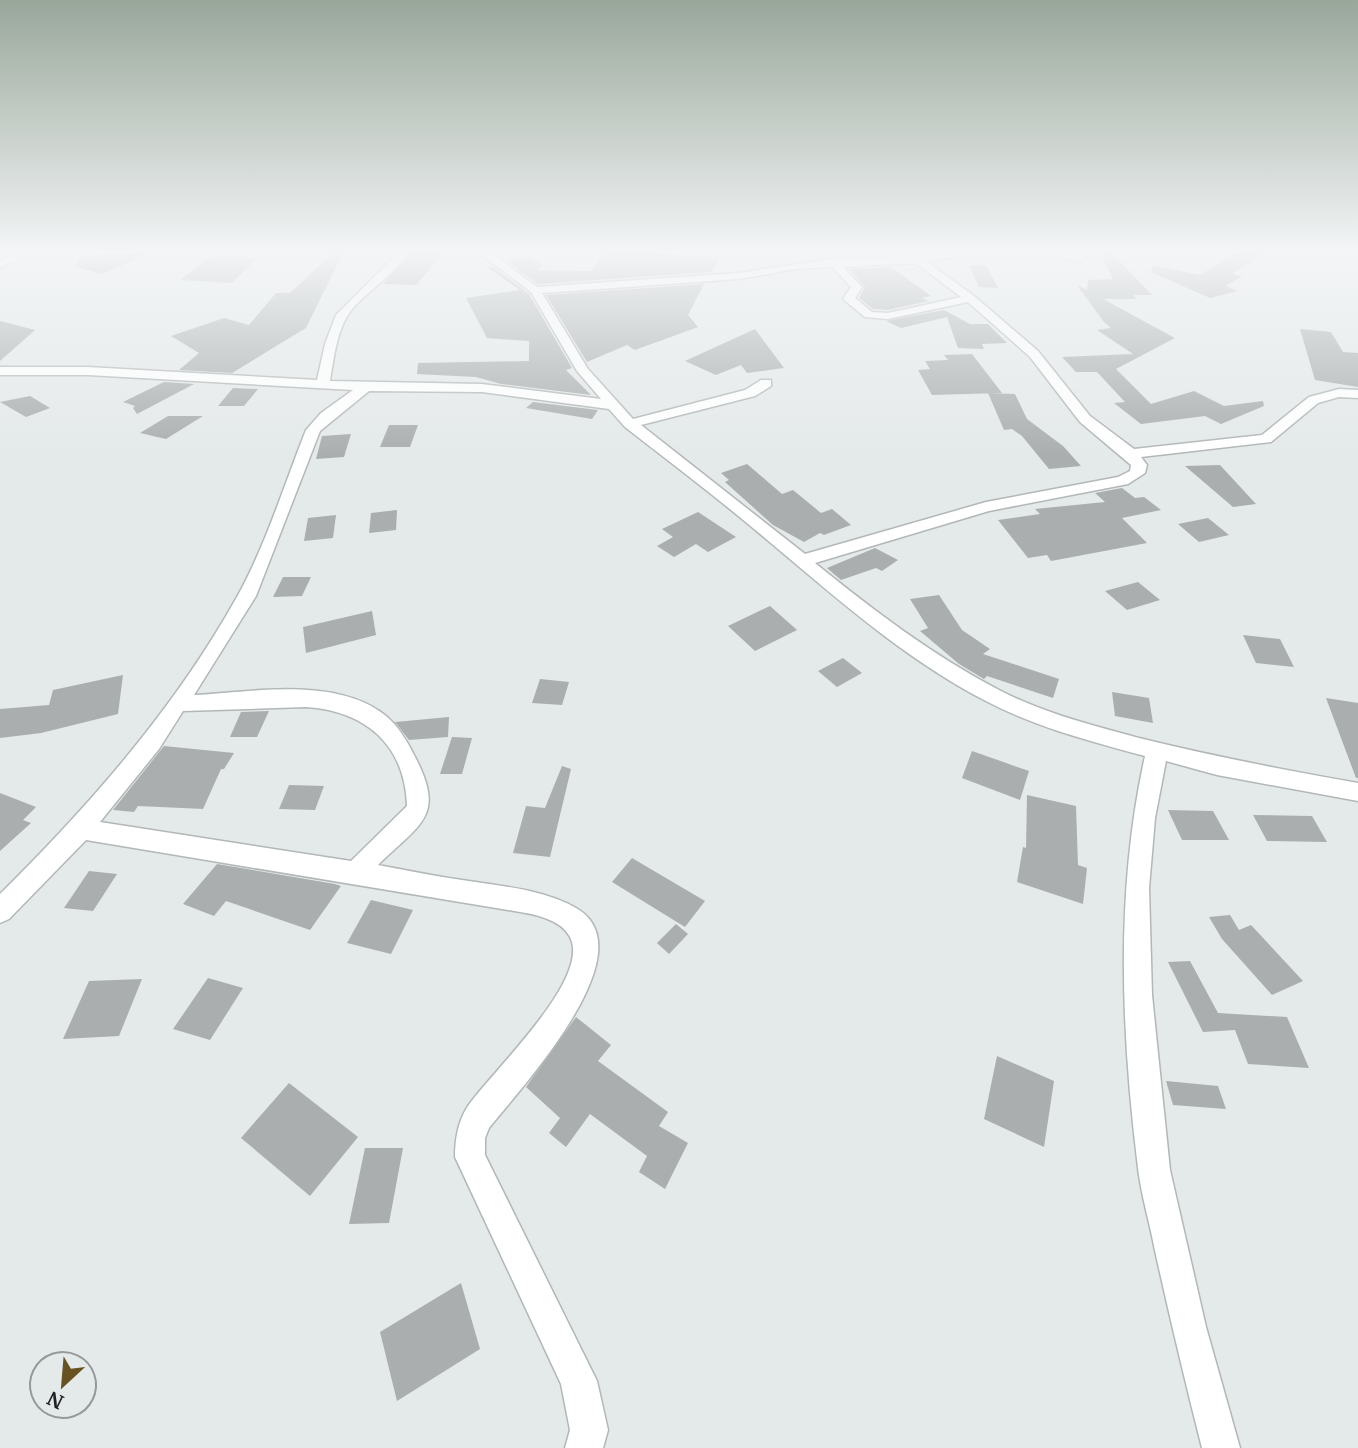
<svg xmlns="http://www.w3.org/2000/svg" width="1358" height="1448" viewBox="0 0 1358 1448" font-family="Merriweather,serif">
	<style>
		.building { fill: #aaaeaf }
		.lines { fill: none; stroke-linecap: round; stroke-linejoin: round }
		.street-casing { stroke: #b2b7b8; stroke-width: 3 }
		.street { fill: #fff; fill-rule: evenodd }
	</style>
	<rect width="100%" height="100%" fill="#e4e9ea"/>
	<g class="building">
		<polygon points="151,253 102,274 76,267 80,255"/>
		<polygon points="333,253 343,253 306,328 232,373 179,370 199,353 171,336 224,318 249,325 276,293 290,293"/>
		<polygon points="410,253 443,253 416,285 383,284"/>
		<polygon points="603,253 653,253 720,257 711,272 538,284 507,261 528,257 543,265 537,270 591,271"/>
		<polygon points="1100,253 1112,253 1152,295 1133,295 1137,299 1103,299 1175,338 1116,369 1151,404 1194,391 1224,406 1263,401 1264,406 1221,424 1205,416 1141,424 1114,403 1125,402 1097,372 1076,372 1062,357 1133,354 1097,330 1111,328 1104,322 1077,285 1087,290 1088,280 1113,279"/>
		<polygon points="1235,253 1265,253 1232,274 1242,276 1226,286 1237,291 1210,298 1151,272 1153,265 1200,275"/>
		<polygon points="210,257 232,256 258,257 232,283 180,280"/>
		<polygon points="969,265 986,265 998,288 979,287"/>
		<polygon points="493,267 529,294 572,368 566,370 591,395 501,384 476,377 417,374 418,363 529,361 529,341 487,338 466,298 520,290 488,268"/>
		<polygon points="891,267 931,296 922,298 929,301 888,310 873,309 859,298 865,287 849,269"/>
		<polygon points="704,284 688,315 698,327 635,350 627,345 587,362 546,295"/>
		<polygon points="944,310 970,324 988,324 1007,343 982,344 984,349 958,348 947,317 901,328 886,321"/>
		<polygon points="0,321 35,330 0,361"/>
		<polygon points="755,329 784,368 747,373 741,365 716,375 685,361"/>
		<polygon points="1300,329 1331,332 1343,352 1358,353 1358,387 1315,380"/>
		<polygon points="972,354 1002,393 932,395 918,370 930,369 925,361 948,360 944,355"/>
		<polygon points="164,382 194,384 137,414 133,408 135,406 123,402"/>
		<polygon points="233,388 258,389 244,406 218,406"/>
		<polygon points="988,393 1015,394 1027,419 1063,446 1081,466 1049,469 1022,436 1012,429 1004,430"/>
		<polygon points="30,396 50,408 26,417 0,402"/>
		<polygon points="533,402 598,410 592,419 526,408"/>
		<polygon points="168,416 203,416 166,439 140,433"/>
		<polygon points="389,425 418,425 410,447 380,447"/>
		<polygon points="351,434 344,457 316,459 322,436"/>
		<polygon points="747,464 782,494 793,490 821,513 832,509 851,525 824,535 820,533 804,542 773,525 725,482 729,480 721,473"/>
		<polygon points="1220,465 1256,504 1233,507 1185,466"/>
		<polygon points="1122,488 1135,498 1144,497 1161,510 1122,518 1147,543 1051,561 1047,555 1028,558 998,520 1040,514 1035,509 1105,502 1095,493"/>
		<polygon points="397,510 396,530 369,533 371,513"/>
		<polygon points="698,512 736,537 708,552 696,544 674,557 657,546 673,537 662,529"/>
		<polygon points="336,515 333,538 304,541 308,518"/>
		<polygon points="1208,518 1229,535 1199,542 1178,524"/>
		<polygon points="875,548 898,560 882,571 876,568 841,580 827,568"/>
		<polygon points="283,577 311,577 302,596 273,597"/>
		<polygon points="1138,582 1160,600 1127,610 1105,591"/>
		<polygon points="939,595 962,630 990,649 983,654 1059,679 1053,698 987,676 984,679 959,664 920,631 928,628 910,599"/>
		<polygon points="770,606 797,630 755,651 728,626"/>
		<polygon points="372,611 376,635 306,653 303,627"/>
		<polygon points="1243,635 1280,639 1294,667 1256,663"/>
		<polygon points="843,658 862,673 837,687 818,671"/>
		<polygon points="123,675 118,714 41,733 0,738 0,709 49,705 53,690"/>
		<polygon points="540,679 569,682 562,705 532,703"/>
		<polygon points="1112,692 1149,698 1153,723 1115,716"/>
		<polygon points="1326,698 1358,703 1358,778 1356,778"/>
		<polygon points="269,711 257,737 230,737 241,712"/>
		<polygon points="449,717 448,737 409,740 395,722"/>
		<polygon points="452,737 472,738 462,774 440,774"/>
		<polygon points="164,746 234,753 224,769 221,769 203,809 138,806 134,812 113,810"/>
		<polygon points="972,751 1029,771 1020,800 962,778"/>
		<polygon points="562,766 571,769 550,857 513,853 526,806 545,808"/>
		<polygon points="289,785 324,786 315,810 279,809"/>
		<polygon points="0,793 36,807 23,820 31,823 0,851"/>
		<polygon points="1027,795 1076,806 1078,865 1087,868 1083,904 1017,882 1023,847 1026,848"/>
		<polygon points="1168,810 1213,811 1229,840 1182,840"/>
		<polygon points="1253,815 1312,816 1327,842 1267,841"/>
		<polygon points="632,858 705,901 685,927 612,882"/>
		<polygon points="217,864 335,884 341,886 310,930 226,901 214,916 183,904"/>
		<polygon points="89,871 117,874 93,911 64,908"/>
		<polygon points="371,900 413,910 391,954 347,943"/>
		<polygon points="1230,915 1239,930 1251,925 1303,981 1272,995 1222,939 1209,917"/>
		<polygon points="676,924 688,934 669,954 657,943"/>
		<polygon points="1190,961 1218,1013 1287,1017 1309,1068 1248,1064 1235,1030 1203,1032 1168,962"/>
		<polygon points="208,978 243,988 210,1040 173,1029"/>
		<polygon points="142,979 119,1036 63,1039 89,981"/>
		<polygon points="576,1017 611,1045 598,1061 668,1112 659,1126 688,1143 665,1189 639,1172 647,1156 590,1114 566,1147 549,1133 560,1118 526,1087"/>
		<polygon points="997,1056 1054,1081 1044,1147 984,1119"/>
		<polygon points="1166,1081 1218,1086 1226,1109 1173,1105"/>
		<polygon points="289,1083 358,1137 310,1196 241,1138"/>
		<polygon points="365,1148 403,1148 389,1223 349,1224"/>
		<polygon points="461,1283 480,1349 397,1401 380,1332"/>
	</g>
	<g class="lines">
		<g class="street-casing">
			<g id="street">
				<polygon points="16,253 30,253 0,268 0,261"/>
				<path d="M398,253H408C393,276 371,288 353,308C337,327 334,357 330,381L482,384L601,399L577,371L531,292L479,253H491L537,287L739,273L833,259L975,253L927,262L974,296L1038,351L1090,416L1134,449L1262,435L1309,397L1339,389L1358,390V398L1339,397L1318,403L1271,442L1141,457L1147,465L1145,473L1128,484L989,511L815,563C873,610 932,655 999,690C1043,713 1091,725 1139,738C1212,756 1284,770 1358,783V801L1217,775L1166,761L1155,818L1149,888L1152,995L1170,1170L1206,1327L1240,1448H1202C1185,1381 1169,1314 1154,1246C1149,1220 1141,1194 1138,1168C1121,1031 1115,891 1145,756C1090,741 1035,727 984,700C900,656 831,593 759,533C715,496 670,462 625,427L609,409L482,392L369,391L320,431L256,596L194,695C252,692 337,676 386,716C399,727 407,741 414,755C447,817 420,823 378,865C406,870 434,876 462,880C500,886 542,889 576,908C650,950 519,1090 489,1128L485,1138V1155L597,1381L608,1430L603,1448H565L570,1430L561,1384L455,1157C455,1139 458,1121 468,1106C491,1072 592,979 570,937C560,917 527,913 508,910L86,840L9,919L0,923V894C90,805 175,708 237,597C266,545 284,485 306,430L321,413L353,390L88,375H0V367H88L317,380L325,344L336,315ZM916,263L961,297L888,313L872,312L855,298L862,287L843,267ZM832,267L851,287L843,299L865,317L888,319L968,302L1030,357L1080,422L1131,465L1130,471L1118,477L986,502L805,554L641,425L755,396L771,386V380H761L745,390L633,419L588,369L542,293L739,279L795,269ZM306,707C365,711 405,744 407,806L351,861L100,822L159,749L183,711Z"/>
				<polygon points="1042,253 1089,253 1080,262"/>
			</g>
		</g>
		<use href="#street" class="street"/>
	</g>
	<linearGradient id="sky" x2="0" y2="1"><stop stop-color="#99a79b"/><stop offset="0.55" stop-color="#f3f5f6"/><stop offset="1" stop-color="#f3f5f6" stop-opacity="0"/></linearGradient>
	<rect width="1358" height="456" fill="url(#sky)"/>
	<g transform="translate(63 1385) rotate(206)"><circle r="33" fill="#e4e9ea" stroke="#96999a" stroke-width="2"/>
	<path d="M0-5L12 26L0 18L-12 26Z" fill="#685221"/>
	<text y="-10" font-size="19" font-weight="bold" text-anchor="middle" fill="#212223">N</text>
	</g>
</svg>
